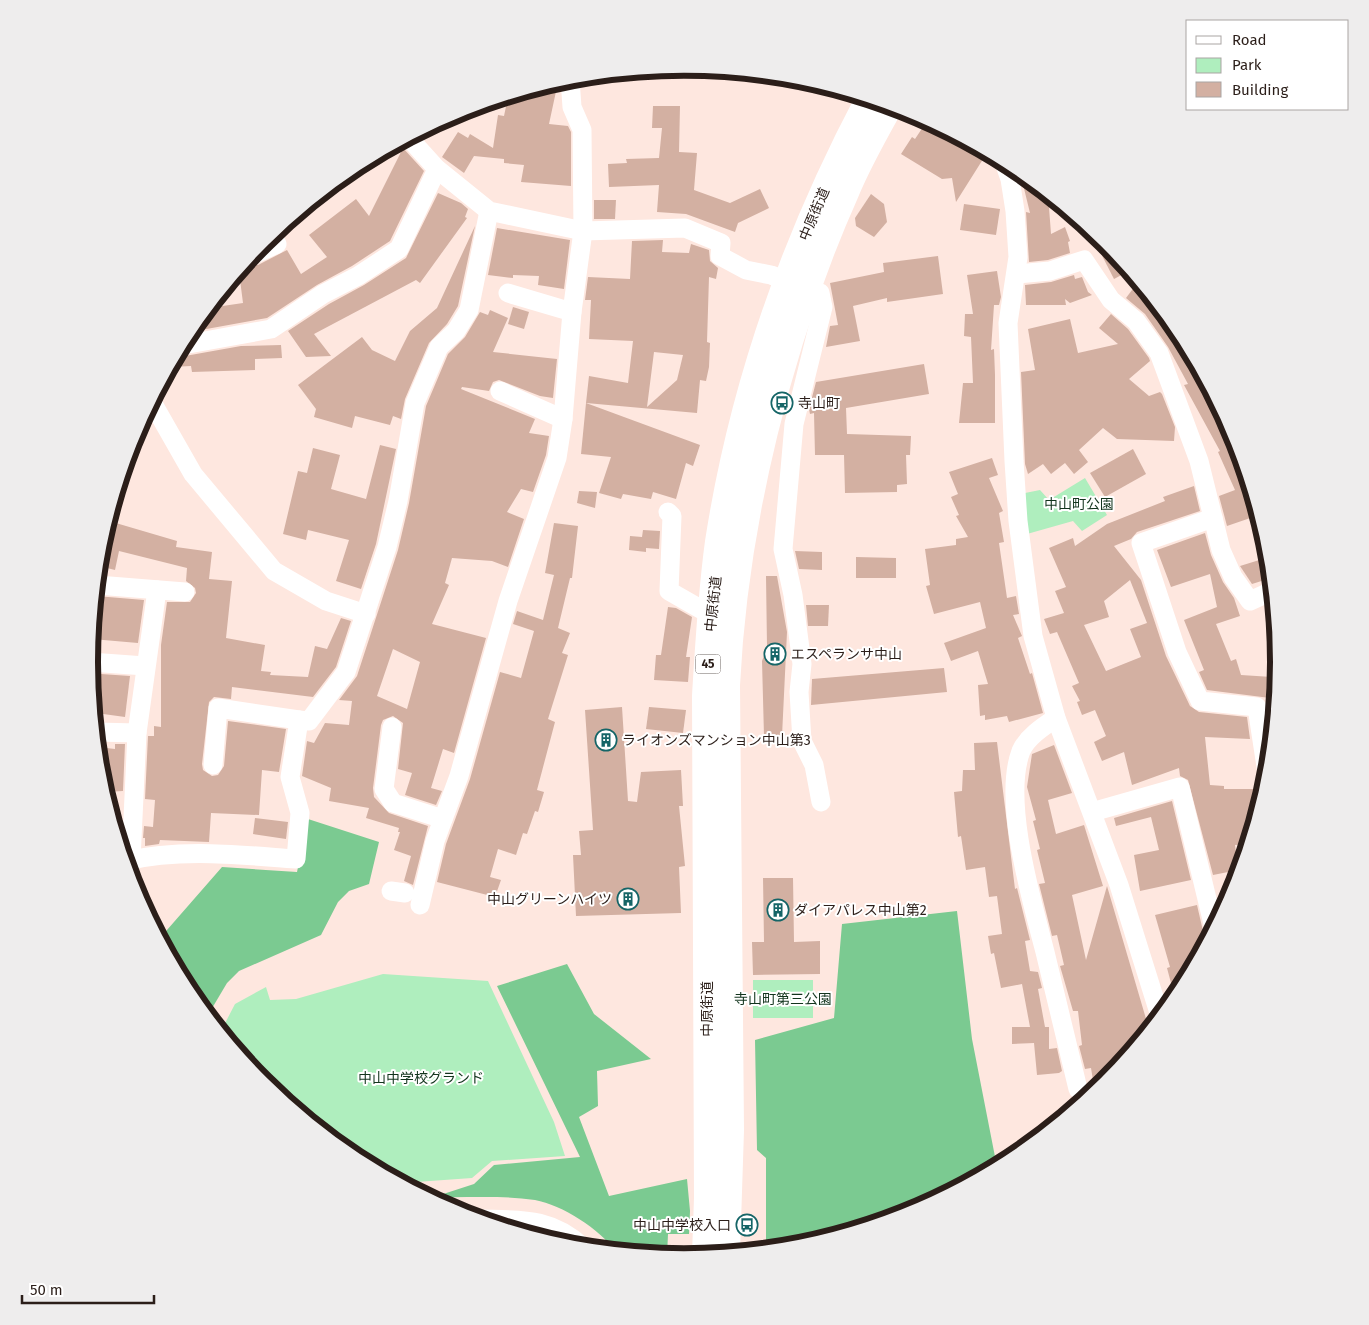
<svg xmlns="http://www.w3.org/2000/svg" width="1369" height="1325" viewBox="0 0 1369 1325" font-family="'Fira Sans','Noto Sans JP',sans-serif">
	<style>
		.green { fill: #afeebe }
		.forest { fill: #7bca91 }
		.building { fill: #d3b0a2; fill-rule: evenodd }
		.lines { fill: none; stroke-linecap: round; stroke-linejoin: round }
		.street { stroke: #fff; stroke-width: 19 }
		.primary { stroke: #fff; stroke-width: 28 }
		.labels { text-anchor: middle; stroke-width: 4; stroke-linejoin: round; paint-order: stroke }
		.shield { fill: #fff; stroke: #6b625e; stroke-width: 1 }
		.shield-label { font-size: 12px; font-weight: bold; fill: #2b1e19 }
		.street-label { font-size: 14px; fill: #2b1e19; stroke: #fff }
		.poi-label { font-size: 14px; fill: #2b1e19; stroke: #fff; text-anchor: start }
		.park-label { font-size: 14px; fill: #12341d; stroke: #fff }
		.rim { fill: none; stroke: #2b1e19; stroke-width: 6 }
	</style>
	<rect width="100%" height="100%" fill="#fee7df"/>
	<g class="green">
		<polygon points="1085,478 1107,515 1082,531 1073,521 1027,534 1020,494 1040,490 1049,500"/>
		<polygon points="383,974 488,981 554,1122 565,1156 492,1161 472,1178 402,1183 354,1157 264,1083 221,1031 235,1004 266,987 270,1000 296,999"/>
		<rect x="753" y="980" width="60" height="38"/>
	</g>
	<g class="forest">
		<polygon points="308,819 379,842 369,884 349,891 338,902 321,935 239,971 227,983 208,1015 190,993 160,938 222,867 297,872"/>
		<polygon points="957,911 972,1039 997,1167 912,1212 800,1246 766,1249 766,1158 757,1150 755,1040 834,1018 842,924"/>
		<path d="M567,964L594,1014L651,1059L597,1071L598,1106L579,1117L609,1196L687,1179L690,1211L689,1234H668L667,1256L615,1251C600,1229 562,1205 535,1200C502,1195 467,1198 434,1197L474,1184L494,1165L580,1157L497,986Z"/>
	</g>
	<g class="building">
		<polygon points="558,82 549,124 568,126 571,132 571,186 521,182 524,165 504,163 504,159 474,156 464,173 442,157 458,132 468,138 470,134 493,148 498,115 504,116 508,97"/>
		<polygon points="653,106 680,106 679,152 697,153 694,190 730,203 760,189 769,208 738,223 735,232 686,214 657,212 659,185 609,187 608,164 627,163 626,159 659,158 662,128 652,128"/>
		<polygon points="927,121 983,151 985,156 956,202 952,178 942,179 901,154 912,137 915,139"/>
		<polygon points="403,148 424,171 390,241 352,266 317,285 267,318 190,332 209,308 243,303 239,272 246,264 258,265 287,250 301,274 327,257 309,235 356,199 369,216"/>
		<polygon points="1020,172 1048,194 1051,234 1065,227 1070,241 1068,242 1070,253 1048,260 1029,262 1026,212 1030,213"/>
		<polygon points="438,193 461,203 468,209 465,217 467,218 420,283 416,280 314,334 331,356 306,357 288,331 329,304 364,285 406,258"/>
		<polygon points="871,194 884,204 887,222 874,237 856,226 855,218"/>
		<polygon points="594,200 616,200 615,219 594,219"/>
		<polygon points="964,204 1000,209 996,235 960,230"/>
		<polygon points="475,226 458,306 447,324 429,343 405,399 401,419 393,416 390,425 355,416 352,428 314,417 316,409 298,385 362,337 372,350 395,361 410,331 437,308"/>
		<polygon points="497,228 570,240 564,289 538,285 539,276 513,275 513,278 488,275"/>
		<polygon points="1093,232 1105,242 1129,271 1114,279 1091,234"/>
		<path d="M663,240L662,252L689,253L691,244L709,250L710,261L718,268L716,279L709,277L707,342L710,343L709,367L706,381L700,380L697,413L586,403L589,376L628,383L633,341L589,339L591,300H585L588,277L630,279L632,241ZM654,352L683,355L677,380L647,407Z"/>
		<polygon points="938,256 943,294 887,302 887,298 853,306 860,341 826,347 830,326 838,325 830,283 884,272 883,263"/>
		<polygon points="997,271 1001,297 999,305 994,305 991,350 994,349 995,375 995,423 959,423 963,383 973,383 971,337 964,336 965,314 973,314 967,275"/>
		<polygon points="1074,275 1075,279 1082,277 1088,292 1092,295 1070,303 1065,299 1066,305 1026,305 1025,285 1051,282"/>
		<polygon points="1138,282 1179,332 1234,435 1259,515 1227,526 1219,496 1235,490 1218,452 1220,451 1184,385 1188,384 1168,347 1145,314 1126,298"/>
		<polygon points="513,307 529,312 524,329 508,324"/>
		<path d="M490,310L508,318L493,352L557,359L553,398L540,396L499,380L493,382L489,391L462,387L461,389L535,419L529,433L549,436L546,455L533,492L521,489L507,512L524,519L508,567L492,561L452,558L445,583L449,585L432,624L486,638L454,753L443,749L431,788L442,791L436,805L405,795L412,773L398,769L403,723L393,716L383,720L381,725L373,788L374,797L389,813L428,826L413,885L404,881L411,856L394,850L400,832H398L399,828L366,818L369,808L329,801L331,788L302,776L307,741L314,743L325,723L349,725L352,701L339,700L357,676L398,550L409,503L426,406L448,354L465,337L480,312L488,315ZM393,649L420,662L407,709L377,696Z"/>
		<polygon points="1111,314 1128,329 1149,358 1150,361 1129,379 1149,396 1160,392 1162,394 1175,427 1174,441 1117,439 1103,428 1079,450 1088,462 1074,474 1065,463 1051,474 1043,464 1028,474 1025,464 1021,372 1035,370 1028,329 1070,319 1078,353 1118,344 1099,328"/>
		<polygon points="281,345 282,358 255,359 255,370 192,372 191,366 171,367 178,355 185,356 241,346"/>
		<polygon points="924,364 929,394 846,408 847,434 911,436 910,455 906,455 907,484 897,485 897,492 845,493 844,455 815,455 814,413 810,414 809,409 816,382"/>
		<polygon points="586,403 700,445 693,466 686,463 676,499 653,492 651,499 623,494 621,499 599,493 611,457 581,454"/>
		<polygon points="380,445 396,449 376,544 361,589 336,581 349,540 308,530 306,540 283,534 298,471 307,473 313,448 340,455 331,489 366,499"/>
		<polygon points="1133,449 1146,474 1105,497 1090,473"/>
		<polygon points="992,458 998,475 989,478 1003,511 999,513 1004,542 999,543 1007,598 1016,596 1019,614 1013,615 1022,636 1018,638 1030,674 1032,673 1043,713 1009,722 1007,716 985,720 985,715 980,716 978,685 988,684 978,651 951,661 944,643 986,628 980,602 934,614 926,586 930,585 925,549 956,545 956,539 968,537 956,516 959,515 951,497 958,494 949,472"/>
		<path d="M1194,486L1200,511L1137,532L1131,539L1114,546L1141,580L1166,656L1190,706L1199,712L1247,717L1250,739L1205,737L1210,785L1224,786V789H1261V802L1248,844L1235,845L1238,870L1213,875L1188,780L1180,776L1179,768L1132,785L1124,752L1102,761L1094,742L1106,736L1095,710L1082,715L1077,702L1080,701L1072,686L1079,683L1057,632L1050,634L1044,619L1064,613L1055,591L1066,587L1049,548L1073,538L1075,546L1107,524L1165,501L1163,497ZM1130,580L1147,623L1130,629L1141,657L1106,671L1084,625L1109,617L1104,601Z"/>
		<polygon points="579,491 597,492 595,508 577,503"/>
		<polygon points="109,521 177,541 176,547 212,552 209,579 232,581 226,638 265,645 261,671 271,672 270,675 308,677 315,646 327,649 341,618 351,621 336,667 313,697 232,687 231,699 214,697 209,702 202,764 203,770 212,776 218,775 224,766 228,721 286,729 279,772 262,770 259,815 211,813 209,842 160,840 159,844 145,846 145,838 143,838 144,826 153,827 155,800 145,799 148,736 154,736 154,726 161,727 161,645 167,602 190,602 196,593 195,588 186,581 187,568 119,551 115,570 99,566 101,546"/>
		<polygon points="554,523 578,526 572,578 570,578 558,628 570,633 562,653 568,655 548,719 555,722 537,790 544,792 538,812 535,811 527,834 523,833 516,855 498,849 490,877 501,880 495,897 437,882 446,844 470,779 500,672 521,678 534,631 513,624 517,611 543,620 554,575 545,573"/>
		<polygon points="643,530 660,531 659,549 646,548 646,552 629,550 630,536 642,537"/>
		<polygon points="1205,533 1211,555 1223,582 1234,598 1240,616 1216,624 1231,661 1236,659 1241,675 1272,677 1270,698 1207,690 1199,672 1204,670 1184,620 1217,607 1210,574 1171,587 1157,550"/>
		<polygon points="795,551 822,552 822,570 799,569"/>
		<polygon points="856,557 896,558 896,578 856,578"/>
		<polygon points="1269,557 1271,578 1252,584 1240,566"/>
		<polygon points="766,576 777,576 787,632 782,736 764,736 762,661 767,647"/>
		<polygon points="96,596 144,600 138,643 92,639"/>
		<polygon points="806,605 829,605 828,626 808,626"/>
		<polygon points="668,607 676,608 692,617 686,657 690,657 688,682 654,680 656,655 661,655"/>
		<polygon points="944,668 947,692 811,705 812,679"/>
		<polygon points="101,674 130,676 125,717 96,713"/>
		<polygon points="622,707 628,801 637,802 641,772 681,770 683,806 679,806 685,866 679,867 681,913 576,916 573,855 581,855 579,831 593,830 585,710"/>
		<polygon points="649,707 686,710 683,733 646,729"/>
		<polygon points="997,742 1015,889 1017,888 1030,940 1025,941 1030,971 1038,972 1042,988 1038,989 1045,1027 1049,1027 1049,1049 1057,1048 1062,1071 1059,1073 1037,1075 1034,1043 1012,1044 1012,1027 1030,1027 1022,984 1001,988 994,953 991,954 988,936 1002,934 997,896 989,897 985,867 966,870 961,836 958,837 954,792 962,791 963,770 975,770 974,743"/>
		<polygon points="115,744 125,744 123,791 105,792 101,778 98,747 115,749"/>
		<polygon points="1054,745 1072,793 1048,800 1056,834 1084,825 1103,886 1072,895 1086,960 1107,886 1149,1029 1105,1083 1095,1092 1091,1068 1085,1069 1079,1046 1082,1045 1078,1011 1073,1011 1060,966 1064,965 1057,935 1052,936 1039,884 1045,883 1037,850 1040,849 1033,821 1036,820 1027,787 1032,754"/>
		<polygon points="1172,801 1191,880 1140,891 1134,855 1159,850 1151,817 1116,826 1114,818"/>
		<polygon points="255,818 288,822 286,839 253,834"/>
		<polygon points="763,878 793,878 794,942 820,941 820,974 753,975 752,942 764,942"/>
		<polygon points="1231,896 1222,913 1219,899"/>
		<polygon points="1197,905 1203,931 1209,938 1175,998 1167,968 1170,967 1155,915"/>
	</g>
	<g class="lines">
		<g class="street">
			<polyline points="409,138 437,169 489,211 583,231 685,228 721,243 720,256 746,270 771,275 820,293 823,307 794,424 783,549 793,595 802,664 799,692 802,741 814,765 821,802"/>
			<polyline points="1004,162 1010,179 1015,211 1018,257 1008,323 1014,461 1018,521 1033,636 1056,718 1119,885 1160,1016"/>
			<polyline points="253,255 277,244 272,235"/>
			<polyline points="1017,274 1050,271 1084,260 1111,300 1136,321 1159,353 1199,461 1221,550 1233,577 1250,601 1272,591"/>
			<polyline points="508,293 572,312"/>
			<polyline points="183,345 271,329 323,294 358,276 399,249 437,169"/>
			<polyline points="500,391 563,419"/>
			<polyline points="152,402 193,474 274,571 326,601 366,614"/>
			<polyline points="668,512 672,516 669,591 711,615"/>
			<polyline points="1213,518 1141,543 1177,652 1200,701 1257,707 1268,780"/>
			<polyline points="97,585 185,592"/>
			<polyline points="90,662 145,666"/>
			<path d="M1056,718C1044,726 1027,737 1021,751C1002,801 1032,901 1045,952C1056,998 1067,1043 1078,1089"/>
			<polyline points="299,720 309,721 346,672 387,547 398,501 415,403 439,347 456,331 469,310 489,211"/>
			<polyline points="392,727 384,789 393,803 443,819"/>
			<polyline points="96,732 137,733"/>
			<polyline points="1092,812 1180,787 1214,928"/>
			<polyline points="131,860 137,733 157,590"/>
			<path d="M126,861C181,848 240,855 296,859L300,813L290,777L299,720L218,708L213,765"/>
			<polyline points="391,891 405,893"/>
			<polyline points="420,905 435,841 459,776 508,601 557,458 563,419 572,312 583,231 582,130 572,107 570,79"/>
			<path d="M480,1219C521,1220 550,1217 583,1247"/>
		</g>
		<g class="primary">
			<path d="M726,1253L730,1130L726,685C734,520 779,340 846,190C858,161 874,133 889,106"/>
			<path d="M706,1255L708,1198L706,696C709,645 712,593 719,542C743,387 796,238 869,100"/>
		</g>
	</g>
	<defs>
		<g id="bus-ring" transform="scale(1.125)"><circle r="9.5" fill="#fff" stroke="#156567" stroke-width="1.5"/><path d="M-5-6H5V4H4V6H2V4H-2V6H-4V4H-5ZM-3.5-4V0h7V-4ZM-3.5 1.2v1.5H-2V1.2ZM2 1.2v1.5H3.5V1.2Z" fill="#156567"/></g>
		<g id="building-ring" transform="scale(1.125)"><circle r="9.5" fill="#fff" stroke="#156567" stroke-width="1.5"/><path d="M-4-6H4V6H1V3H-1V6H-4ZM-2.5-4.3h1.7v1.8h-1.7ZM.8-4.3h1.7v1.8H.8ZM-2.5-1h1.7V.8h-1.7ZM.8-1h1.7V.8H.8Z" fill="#156567"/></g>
	</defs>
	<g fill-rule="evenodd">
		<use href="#bus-ring" x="782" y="403"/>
		<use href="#building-ring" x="775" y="654"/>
		<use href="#building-ring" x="606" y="740"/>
		<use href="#building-ring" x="628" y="899"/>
		<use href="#building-ring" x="778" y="910"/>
		<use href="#bus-ring" x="747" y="1225"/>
	</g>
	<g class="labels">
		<rect class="shield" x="695.5" y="654.5" width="25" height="19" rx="4"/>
		<g class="shield-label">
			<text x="708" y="668">45</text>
		</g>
		<g class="street-label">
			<text transform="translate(814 214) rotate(-67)" y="5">中原街道</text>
			<text transform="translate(713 604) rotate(-84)" y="5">中原街道</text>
			<text transform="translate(707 1009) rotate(-90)" y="5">中原街道</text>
		</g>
		<g class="poi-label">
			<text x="798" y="408">寺山町</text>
			<text x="791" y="659">エスペランサ中山</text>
			<text x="622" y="745">ライオンズマンション中山第3</text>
			<text x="612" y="904" text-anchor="end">中山グリーンハイツ</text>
			<text x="794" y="915">ダイアパレス中山第2</text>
			<text x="731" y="1230" text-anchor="end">中山中学校入口</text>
		</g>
		<g class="park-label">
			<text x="1079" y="509">中山町公園</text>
			<text x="783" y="1004">寺山町第三公園</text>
			<text x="421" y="1083">中山中学校グランド</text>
		</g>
	</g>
	<path d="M0 0H1369V1325H0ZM98 662a586 586 0 1 1 1172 0a586 586 0 1 1-1172 0Z" fill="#eeeded" fill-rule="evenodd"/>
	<path class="rim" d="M98 662a586 586 0 1 1 1172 0a586 586 0 1 1-1172 0Z"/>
	<rect x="1186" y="20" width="162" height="90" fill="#ffffff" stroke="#aaa5a3"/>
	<rect x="1196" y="36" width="25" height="8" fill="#ffffff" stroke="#aaa5a3"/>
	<text x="1232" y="45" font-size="15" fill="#2b1e19">Road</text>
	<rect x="1196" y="58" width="25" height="15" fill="#afeebe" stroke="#aaa5a3"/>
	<text x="1232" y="70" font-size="15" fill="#2b1e19">Park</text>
	<rect x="1196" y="82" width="25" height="15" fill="#d3b0a2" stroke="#aaa5a3"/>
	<text x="1232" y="95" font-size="15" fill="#2b1e19">Building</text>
	<path d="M22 1295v8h132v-8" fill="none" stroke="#2b1e19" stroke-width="2.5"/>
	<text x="30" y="1295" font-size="15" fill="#2b1e19" stroke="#ffffff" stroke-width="4" paint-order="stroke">50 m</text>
</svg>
